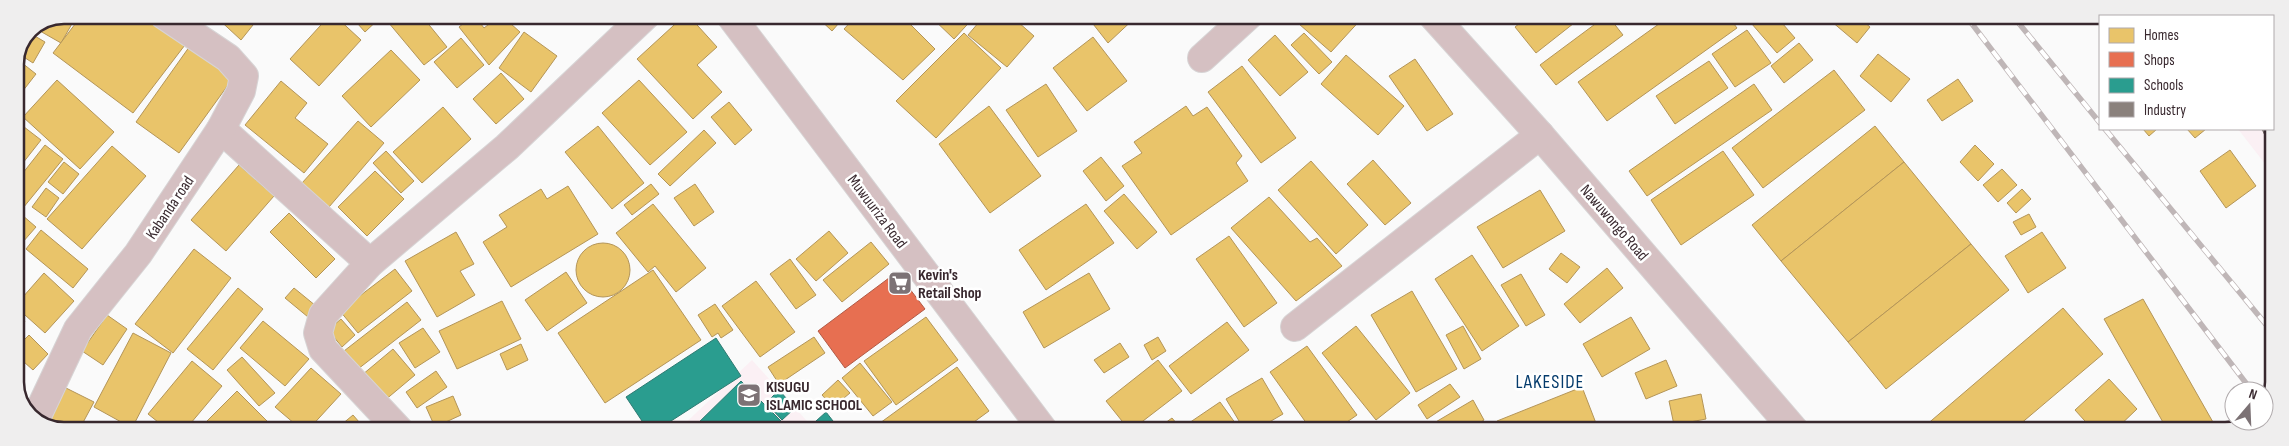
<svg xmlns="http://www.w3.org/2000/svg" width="2289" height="446" viewBox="0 0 2289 446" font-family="'Sofia Sans Condensed',sans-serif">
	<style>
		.built { fill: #fbf0f4 }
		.homes { fill: #e9c46a; stroke: #b49558 }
		.shops { fill: #e76f51; stroke: #b25a46 }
		.schools { fill: #2a9d8f; stroke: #2e7a72 }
		.industry { fill: #8a817c; stroke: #716665 }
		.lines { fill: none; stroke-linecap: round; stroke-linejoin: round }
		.minor-casing { stroke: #d7d4d5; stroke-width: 30 }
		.minor { stroke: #d5c0c2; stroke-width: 28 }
		.rail-casing { stroke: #bfb6b7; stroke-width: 5.5 }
		.rail { stroke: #fff; stroke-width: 4; stroke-dasharray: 11; stroke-linecap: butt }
		.labels { text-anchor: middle; stroke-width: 5; stroke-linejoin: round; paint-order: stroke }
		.street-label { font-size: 16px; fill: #38282e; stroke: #fff }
		.poi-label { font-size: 16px; font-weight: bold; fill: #38282e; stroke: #fff; text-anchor: start }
		.quarter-label { font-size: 19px; letter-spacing: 1px; fill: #043b6c; stroke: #fff }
		.rim { fill: none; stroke: #38282e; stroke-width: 2.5 }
	</style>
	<rect width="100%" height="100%" fill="#fafafa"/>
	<g class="built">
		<polygon points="2273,56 2274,58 2273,174 2238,129 2273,129"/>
		<polygon points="752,360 815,430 678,430"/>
	</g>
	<g class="homes">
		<polygon points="64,15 77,15 61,43 33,27"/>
		<polygon points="82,15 153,15 188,41 133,113 53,53"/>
		<polygon points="185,15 205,15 198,24"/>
		<polygon points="214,15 261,15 241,40"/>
		<polygon points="330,15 334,15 361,40 319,86 290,59"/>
		<polygon points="350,15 383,15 365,32"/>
		<polygon points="397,15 421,15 447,47 424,65 388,22"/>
		<polygon points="474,15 484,28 501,15 520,32 489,65 459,27"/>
		<polygon points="575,15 589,15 583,22"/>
		<polygon points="685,15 688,15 717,47 697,65 722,92 693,119 637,59"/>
		<polygon points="815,15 846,15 832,31"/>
		<polygon points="857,15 901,15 935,49 903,80 844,29"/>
		<polygon points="929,15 976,15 954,39"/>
		<polygon points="985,15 1010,15 1034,36 1007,67 968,35"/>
		<polygon points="1086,15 1138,15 1108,43"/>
		<polygon points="1307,16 1364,16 1331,52 1299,24"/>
		<polygon points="1529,16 1583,16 1536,53 1515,27"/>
		<polygon points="1606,16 1608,16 1623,35 1556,85 1540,65"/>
		<polygon points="1670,16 1728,16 1737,28 1607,121 1578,82"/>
		<polygon points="1745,16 1776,16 1795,38 1777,53"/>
		<polygon points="1835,16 1857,16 1870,27 1857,43 1831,21"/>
		<polygon points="1747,30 1771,63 1735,87 1712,54"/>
		<polygon points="28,32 45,42 33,63 19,54"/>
		<polygon points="524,32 557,56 531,92 499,68"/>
		<polygon points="964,33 1001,68 936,138 896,101"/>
		<polygon points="1304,33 1332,62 1319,74 1291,45"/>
		<polygon points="1275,35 1308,72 1280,96 1248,60"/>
		<polygon points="1093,37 1127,81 1087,111 1053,68"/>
		<polygon points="461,38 484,65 457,88 434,62"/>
		<polygon points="192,43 236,74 179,153 136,122"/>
		<polygon points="1799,43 1813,60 1784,83 1771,66"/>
		<polygon points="391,50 420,80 371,127 342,96"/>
		<polygon points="1878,54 1910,79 1891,102 1860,76"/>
		<polygon points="1346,55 1404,106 1378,135 1321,84"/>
		<polygon points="17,59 36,74 15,101 15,63"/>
		<polygon points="1415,59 1453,114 1427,131 1389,76"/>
		<polygon points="1709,61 1728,88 1675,124 1656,96"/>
		<polygon points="1242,66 1296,138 1261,163 1208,92"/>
		<polygon points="1834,70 1865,110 1763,188 1732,148"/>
		<polygon points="501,73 524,99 496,124 473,99"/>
		<polygon points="1958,79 1973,101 1942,121 1927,100"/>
		<polygon points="57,80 114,132 80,169 23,117"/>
		<polygon points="639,80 687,132 650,165 602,113"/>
		<polygon points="281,81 307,103 295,118 328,144 304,173 245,125"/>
		<polygon points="1046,84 1077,131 1038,157 1006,110"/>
		<polygon points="1754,84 1772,110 1647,196 1629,171"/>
		<polygon points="729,102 752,130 735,145 711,117"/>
		<polygon points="989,106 1041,176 990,213 939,144"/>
		<polygon points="1186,106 1193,116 1207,107 1242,156 1236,163 1248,181 1171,235 1122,166 1142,153 1134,142"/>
		<polygon points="443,107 471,139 422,183 393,152"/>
		<polygon points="15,120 41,140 15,173"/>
		<polygon points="358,121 384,143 329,207 302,183"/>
		<polygon points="598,126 644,183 612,209 565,152"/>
		<polygon points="1875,126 1904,162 1781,261 1752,225"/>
		<polygon points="2143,129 2157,129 2149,136"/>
		<polygon points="2187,129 2206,129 2195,138"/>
		<polygon points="704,130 716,143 670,186 658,174"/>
		<polygon points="45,145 63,159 23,208 15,202 15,183"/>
		<polygon points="1975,145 1994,164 1978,181 1960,162"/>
		<polygon points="112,146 146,176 82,249 47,219"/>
		<polygon points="2230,150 2256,186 2226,208 2200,171"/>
		<polygon points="386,151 414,181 401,193 373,163"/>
		<polygon points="1723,151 1754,195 1681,245 1651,200"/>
		<polygon points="1101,157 1124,186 1106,201 1083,171"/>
		<polygon points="1373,160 1411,203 1385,225 1347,184"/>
		<polygon points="1311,161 1368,225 1336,254 1278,190"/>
		<polygon points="64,162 79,174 63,194 48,182"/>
		<polygon points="1904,162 1971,244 1848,342 1781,261"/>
		<polygon points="239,165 274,196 226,251 191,220"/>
		<polygon points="2002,169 2017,185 1998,202 1983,185"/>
		<polygon points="375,171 404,199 367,236 338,207"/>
		<polygon points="651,184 659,194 632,215 624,205"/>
		<polygon points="695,184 714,212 694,226 674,198"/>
		<polygon points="568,186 598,234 511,287 483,242 507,227 499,215 541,189 547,199"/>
		<polygon points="46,188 59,198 46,217 32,207"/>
		<polygon points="2022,189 2031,199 2016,213 2007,203"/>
		<polygon points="1540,190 1565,231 1503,268 1477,227"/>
		<polygon points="1124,194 1157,232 1137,249 1104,211"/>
		<polygon points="1269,197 1310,242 1317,238 1342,266 1296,301 1231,228"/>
		<polygon points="653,204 706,268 676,292 655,266 648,272 616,233"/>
		<polygon points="1086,204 1114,243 1046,290 1019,250"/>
		<polygon points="15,209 36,227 15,251"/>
		<polygon points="289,213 335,259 316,278 270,232"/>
		<polygon points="2029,214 2036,227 2021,235 2013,222"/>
		<polygon points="41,230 88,269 73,288 26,249"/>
		<polygon points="829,231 848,253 816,281 796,259"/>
		<polygon points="456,232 474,264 460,271 475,295 437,317 405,261"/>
		<polygon points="2042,232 2066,268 2028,293 2005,256"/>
		<polygon points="1229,236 1277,303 1244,327 1196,259"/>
		<polygon points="871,242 889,264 842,302 823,280"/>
		<circle cx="603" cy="270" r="27"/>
		<polygon points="1971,244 2009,290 1886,389 1848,342"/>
		<polygon points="194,249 231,278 173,353 135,324"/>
		<polygon points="1561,253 1580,267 1567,283 1549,269"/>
		<polygon points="1472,255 1519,326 1482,351 1435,279"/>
		<polygon points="790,259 816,295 796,309 770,274"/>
		<polygon points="1607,268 1623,288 1580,323 1564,304"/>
		<polygon points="395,269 412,291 358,333 340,311"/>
		<polygon points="653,270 701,340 605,403 558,333"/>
		<polygon points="566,272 587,303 547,331 525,300"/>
		<polygon points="44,273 74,301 45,333 15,306"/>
		<polygon points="1089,273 1110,309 1044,348 1023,312"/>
		<polygon points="1521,274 1545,315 1526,326 1501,285"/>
		<polygon points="756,281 795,332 760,357 722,306"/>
		<polygon points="238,288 263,309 213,370 187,349"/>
		<polygon points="294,288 316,306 308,317 285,298"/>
		<polygon points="1412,291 1457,369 1416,392 1371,315"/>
		<polygon points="2143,299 2218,431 2168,431 2104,319"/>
		<polygon points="502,301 521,339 457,369 439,331"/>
		<polygon points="407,302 421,320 358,369 344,351"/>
		<polygon points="715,304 733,330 721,338 718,333 712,337 698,315"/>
		<polygon points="2063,308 2103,354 2012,431 1930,431 1925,426"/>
		<polygon points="15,315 25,321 15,337"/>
		<polygon points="107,315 127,329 103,365 82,351"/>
		<polygon points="926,317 958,360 896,405 864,361"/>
		<polygon points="1631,317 1650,349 1602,377 1583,344"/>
		<polygon points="341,319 355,335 342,347 328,330"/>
		<polygon points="263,321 309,359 285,386 240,348"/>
		<polygon points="1227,322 1249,350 1191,394 1169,366"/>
		<polygon points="1356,326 1410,393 1376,420 1322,353"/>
		<polygon points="1463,326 1481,359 1464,369 1446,335"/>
		<polygon points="423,328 440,352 415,368 399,343"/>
		<polygon points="133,333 171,353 132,428 94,407"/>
		<polygon points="29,335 48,354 33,370 15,354 15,349"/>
		<polygon points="814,337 825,353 779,384 768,367"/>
		<polygon points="1158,337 1166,351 1152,360 1144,345"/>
		<polygon points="1120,343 1129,357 1104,373 1094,360"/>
		<polygon points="521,344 528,360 507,370 500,354"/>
		<polygon points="1307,346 1357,415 1334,431 1312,431 1270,372"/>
		<polygon points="393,349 415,375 384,401 362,375"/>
		<polygon points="242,357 275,393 259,406 227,370"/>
		<polygon points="1158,360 1182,391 1130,431 1106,401"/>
		<polygon points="1666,360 1677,386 1646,399 1635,373"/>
		<polygon points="192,361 222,386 185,430 168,430 148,414"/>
		<polygon points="860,363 892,402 873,416 842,378"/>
		<polygon points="957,367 989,411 963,430 885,430 880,423"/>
		<polygon points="311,368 341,394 308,430 302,430 275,407"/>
		<polygon points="436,371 447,387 417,408 406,392"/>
		<polygon points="1262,378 1283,414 1254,431 1245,431 1226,399"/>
		<polygon points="2109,379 2137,409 2114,431 2094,431 2075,410"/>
		<polygon points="838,380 850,393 833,407 822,395"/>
		<polygon points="1450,384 1460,397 1427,419 1418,405"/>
		<polygon points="1582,387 1599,431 1501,431 1497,421"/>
		<polygon points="66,388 94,402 79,430 54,430 46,426"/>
		<polygon points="237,391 269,423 261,430 198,430"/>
		<polygon points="1701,394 1706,419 1674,425 1669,401"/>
		<polygon points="453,396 461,415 435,427 426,407"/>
		<polygon points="1473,400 1484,420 1466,431 1439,431 1434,423"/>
		<polygon points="1220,402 1241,431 1190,431 1186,425"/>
		<polygon points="353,415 366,430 335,430"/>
		<polygon points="1172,418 1183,431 1154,431"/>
		<polygon points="2069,422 2074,431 2054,431"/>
		<polygon points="1741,424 1744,431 1724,431"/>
	</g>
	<polygon class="shops" points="897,272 925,309 845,368 818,331"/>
	<g class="schools">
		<polygon points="716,338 741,376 657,430 648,430 626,397"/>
		<polygon points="741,381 787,427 783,430 680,430 689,421 694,427"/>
		<polygon points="779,390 795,408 782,420 766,403"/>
		<polygon points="826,412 840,430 806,430"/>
	</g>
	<polygon class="industry" points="2274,96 2273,153 2262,129 2273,129"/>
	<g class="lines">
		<g class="minor-casing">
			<g id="minor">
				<polyline points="730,15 1044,431"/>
				<polyline points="1433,16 1540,135 1795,431"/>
				<polyline points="1202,58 1249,15"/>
				<polyline points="221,129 370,263"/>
				<polyline points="1295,327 1540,135"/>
				<polyline points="35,420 78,329 138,254 221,129 241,91 244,76 228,58 164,15"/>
				<polyline points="399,430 323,349 318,333 323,315 370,263 507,147 646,15"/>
			</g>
		</g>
		<use href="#minor" class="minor"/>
		<g class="rail-casing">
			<g id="rail">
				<polyline points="1966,16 2252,391"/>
				<polyline points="2013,16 2100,123"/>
				<polyline points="2105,129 2273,333"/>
			</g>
		</g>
		<use href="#rail" class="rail"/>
	</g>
	<defs>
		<g id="supermarket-square" transform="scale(1.25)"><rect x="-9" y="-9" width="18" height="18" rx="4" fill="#7c7275" stroke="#fff"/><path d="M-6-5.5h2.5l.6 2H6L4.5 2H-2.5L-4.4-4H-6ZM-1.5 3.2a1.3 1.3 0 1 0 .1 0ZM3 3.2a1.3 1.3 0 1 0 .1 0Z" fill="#fff"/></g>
		<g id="school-square" transform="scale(1.25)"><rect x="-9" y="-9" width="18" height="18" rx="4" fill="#7c7275" stroke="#fff"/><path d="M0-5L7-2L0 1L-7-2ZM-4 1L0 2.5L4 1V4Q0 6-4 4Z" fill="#fff"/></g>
	</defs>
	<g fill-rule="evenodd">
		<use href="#supermarket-square" x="900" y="283"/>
		<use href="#school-square" x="749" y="395"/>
	</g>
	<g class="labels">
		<g class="street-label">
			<text transform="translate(169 207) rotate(-56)" y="6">Kabanda road</text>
			<text transform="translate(878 211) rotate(53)" y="6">Muwuuriza Road</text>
			<text transform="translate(1615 222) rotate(49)" y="6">Nawuwongo Road</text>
		</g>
		<g class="poi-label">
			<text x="918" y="280">Kevin's<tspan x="918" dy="18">Retail Shop</tspan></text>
			<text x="766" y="392">KISUGU<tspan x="766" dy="18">ISLAMIC SCHOOL</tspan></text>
		</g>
		<g class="quarter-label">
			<text x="1550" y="388">LAKESIDE</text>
		</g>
	</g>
	<path d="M0 0H2289V446H0ZM64 24H2225A40 40 0 0 1 2265 64V382A40 40 0 0 1 2225 422H64A40 40 0 0 1 24 382V64A40 40 0 0 1 64 24Z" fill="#efeeee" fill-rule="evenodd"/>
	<path class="rim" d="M64 24H2225A40 40 0 0 1 2265 64V382A40 40 0 0 1 2225 422H64A40 40 0 0 1 24 382V64A40 40 0 0 1 64 24Z"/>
	<rect x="2099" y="15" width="175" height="115" fill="#ffffff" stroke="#afa9ab"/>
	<rect x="2109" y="28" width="25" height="15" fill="#e9c46a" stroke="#afa9ab"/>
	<text x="2144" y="40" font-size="15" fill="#38282e">Homes</text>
	<rect x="2109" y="52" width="25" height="15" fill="#e76f51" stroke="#afa9ab"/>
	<text x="2144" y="65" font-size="15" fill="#38282e">Shops</text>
	<rect x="2109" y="78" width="25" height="15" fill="#2a9d8f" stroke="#afa9ab"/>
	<text x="2144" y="90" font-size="15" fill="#38282e">Schools</text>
	<rect x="2109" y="102" width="25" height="15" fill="#8a817c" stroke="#afa9ab"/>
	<text x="2144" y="115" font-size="15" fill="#38282e">Industry</text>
	<g transform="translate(2249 406) rotate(19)"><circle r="24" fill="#ffffff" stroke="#afa9ab"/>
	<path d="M0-4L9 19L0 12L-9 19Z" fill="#7c7275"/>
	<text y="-8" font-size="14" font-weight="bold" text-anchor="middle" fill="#38282e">N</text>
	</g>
</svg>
